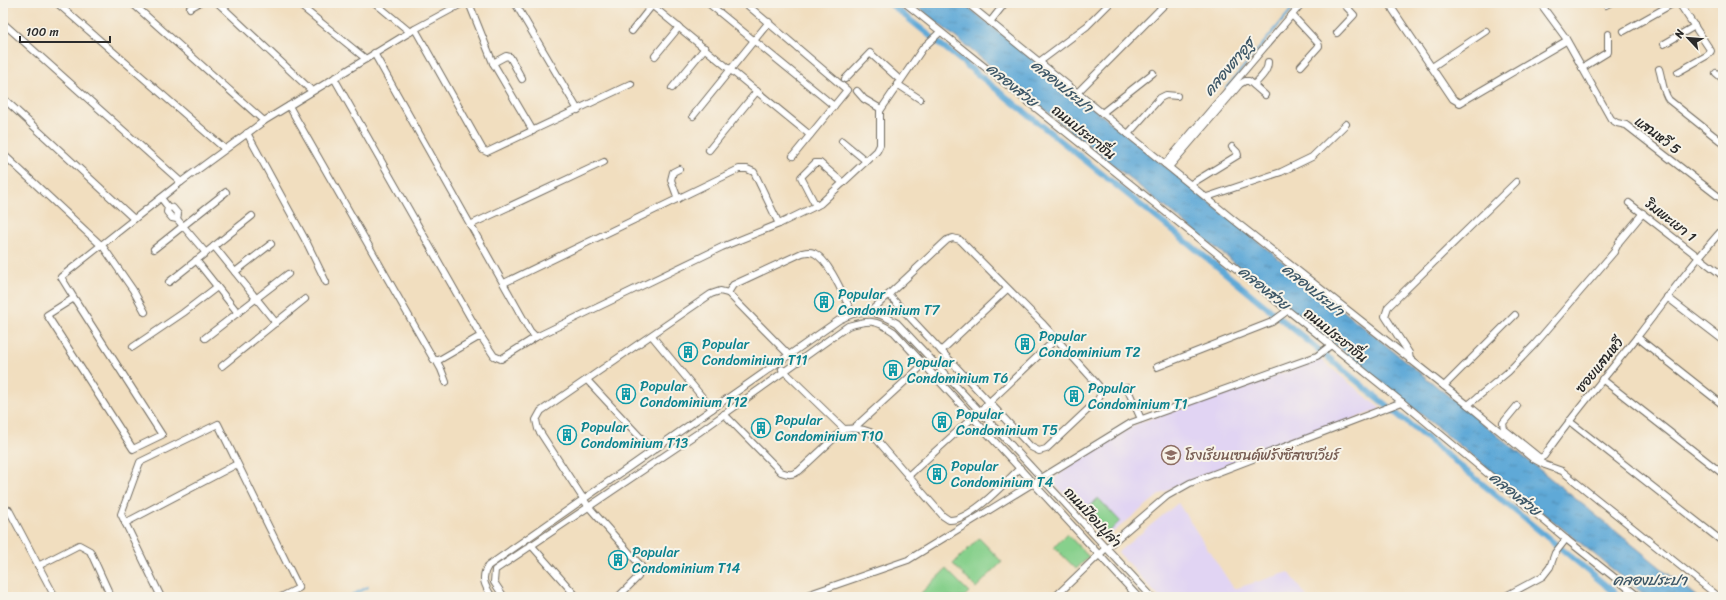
<svg xmlns="http://www.w3.org/2000/svg" width="1726" height="600" viewBox="0 0 1726 600" font-family="Sriracha,'Playpen Sans Thai',sans-serif">
	<style>
		.built { fill: #e1d4f3 }
		.pitch { fill: #87d08c; stroke: #597e5c }
		.water { fill: url(#water-ripples); stroke: #456a81 }
		.lines { fill: none; stroke-linecap: round; stroke-linejoin: round }
		.stream { stroke: #5fa9d7; stroke-width: 2 }
		.canal { stroke: #5fa9d7; stroke-width: 6 }
		.minor-casing { stroke: #706a5f; stroke-width: 8 }
		.minor { stroke: #fff; stroke-width: 6 }
		.labels { text-anchor: middle; stroke-width: 4; stroke-linejoin: round; paint-order: stroke }
		.street-label { font-size: 14px; fill: #2b2b2b; stroke: #f7f3e8 }
		.culture-label { font-size: 14px; fill: #0d838f; stroke: #f7f3e8; text-anchor: start }
		.education-label { font-size: 14px; fill: #785e54; stroke: #f7f3e8; text-anchor: start }
		.water-label { font-size: 15px; font-style: italic; fill: #3d5767; stroke: #f7f3e8 }
	</style>
	<defs>
		<pattern id="water-ripples" width="26" height="14" patternUnits="userSpaceOnUse"><rect width="26" height="14" fill="#5fa9d7"/><path d="M2 4q2-2 4 0t4 0M15 11q2-2 4 0t4 0" fill="none" stroke="#4f8aaf"/></pattern>
	</defs>
	<rect width="100%" height="100%" fill="#f7f3e8"/>
	<filter id="ink" filterUnits="userSpaceOnUse"><feTurbulence type="fractalNoise" baseFrequency=".025" numOctaves="2"/><feDisplacementMap in="SourceGraphic" scale="8" xChannelSelector="R" yChannelSelector="G"/><feConvolveMatrix kernelMatrix="1 2 1 2 8 2 1 2 1" color-interpolation-filters="sRGB"/></filter>
	<filter id="wash" filterUnits="userSpaceOnUse"><feTurbulence type="fractalNoise" baseFrequency=".012" numOctaves="4" result="noise"/><feDisplacementMap in="SourceGraphic" scale="16" xChannelSelector="R" yChannelSelector="G"/><feGaussianBlur stdDeviation="0.9" result="paint"/><feColorMatrix in="noise" values="0 0 0 0 0 0 0 0 0 0 0 0 0 0 0 0 0 1.4 0 .05"/><feComposite in="paint" operator="in"/></filter>
	<g filter="url(#wash)">
		<rect width="100%" height="100%" fill="#f1debf"/>
		<g class="built">
			<polygon points="1320,359 1381,409 1281,445 1171,488 1159,495 1107,537 1051,481 1071,465 1140,422 1229,393"/>
			<polygon points="1178,503 1234,589 1289,572 1307,597 1159,597 1118,552"/>
		</g>
		<g class="pitch">
			<polygon points="1098,498 1120,521 1107,534 1085,511"/>
			<polygon points="1067,534 1089,557 1076,569 1054,547"/>
			<polygon points="979,538 1002,562 976,588 953,564"/>
			<polygon points="946,569 969,592 964,597 925,597 921,593"/>
		</g>
		<polygon class="water" points="913,3 963,3 1697,597 1647,597"/>
		<g class="lines">
			<g class="stream">
				<polyline points="1226,88 1297,3"/>
				<polyline points="348,597 368,587"/>
			</g>
			<polyline class="canal" points="889,3 1208,259 1620,597"/>
		</g>
	</g>
	<g filter="url(#ink)">
		<g class="lines">
			<g class="minor-casing">
				<g id="minor">
					<polyline points="57,3 225,149"/>
					<polyline points="132,3 264,121"/>
					<polyline points="218,3 312,91"/>
					<polyline points="297,3 366,59"/>
					<polyline points="375,3 410,32"/>
					<polyline points="469,3 493,63 533,131"/>
					<polyline points="515,3 578,110"/>
					<polyline points="649,3 810,135"/>
					<polyline points="708,3 834,106"/>
					<polyline points="745,3 847,90 793,156"/>
					<polyline points="905,3 1402,402 1566,539 1639,597"/>
					<polyline points="967,3 1235,221 1468,405 1532,458 1545,465 1562,471 1719,597"/>
					<polyline points="1390,3 1393,10 1453,99 1460,103 1566,41"/>
					<polyline points="1540,3 1565,37 1611,119 1617,123 1626,125 1723,200"/>
					<polyline points="1606,5 1610,3"/>
					<polyline points="190,8 199,3"/>
					<polyline points="1292,15 1318,43 1319,46 1301,66"/>
					<polyline points="990,22 1005,3"/>
					<polyline points="3,23 181,182"/>
					<polyline points="415,29 483,150 487,152 631,84"/>
					<polyline points="632,31 654,3"/>
					<polyline points="1624,31 1674,3"/>
					<polyline points="1337,33 1354,15 1343,3"/>
					<polyline points="1664,44 1695,26"/>
					<polyline points="374,53 530,331 536,337"/>
					<polyline points="655,56 679,27"/>
					<polyline points="1039,62 1087,26 1110,3"/>
					<polyline points="493,63 506,56 510,57 522,79"/>
					<polyline points="1432,67 1486,31"/>
					<polyline points="1582,68 1608,52 1608,34"/>
					<path d="M1659,69C1662,78 1663,93 1669,100L1723,143"/>
					<polyline points="1678,72 1708,55 1711,51 1679,3"/>
					<polyline points="1716,73 1723,79"/>
					<polyline points="334,78 482,338"/>
					<polyline points="845,79 870,53 900,80"/>
					<polyline points="897,84 920,99"/>
					<path d="M1254,85C1260,78 1268,72 1268,62"/>
					<polyline points="672,88 705,48"/>
					<polyline points="857,91 864,99 881,109"/>
					<polyline points="1077,93 1166,3"/>
					<polyline points="3,98 134,219"/>
					<polyline points="289,106 434,360 439,360 477,338 482,338 494,356 501,359 536,337 722,247 779,224 820,204 877,151 880,145 880,111 923,48 940,32"/>
					<polyline points="1102,113 1153,73"/>
					<polyline points="693,116 769,22"/>
					<polyline points="247,133 308,245 326,282"/>
					<polyline points="1128,134 1160,98 1166,95 1177,96"/>
					<polyline points="842,141 866,161"/>
					<polyline points="709,150 757,91"/>
					<polyline points="3,154 104,248 133,290 145,312"/>
					<polyline points="1165,164 1302,3"/>
					<polyline points="1169,167 1240,84 1245,81 1249,81 1265,95"/>
					<polyline points="1191,184 1238,155 1237,152 1232,147"/>
					<polyline points="1207,197 1281,172 1312,157 1346,124"/>
					<polyline points="161,198 168,207 173,208 178,214 177,219"/>
					<polyline points="678,199 671,180 673,172 679,169"/>
					<polyline points="1629,203 1723,276"/>
					<polyline points="816,206 801,177 815,163 820,163 843,183"/>
					<polyline points="168,207 167,212 172,218 177,219 206,253"/>
					<polyline points="470,225 604,162"/>
					<polyline points="214,246 276,323"/>
					<polyline points="154,249 226,192"/>
					<polyline points="196,260 238,313"/>
					<polyline points="235,272 271,244"/>
					<polyline points="169,282 252,216"/>
					<polyline points="504,283 739,169 747,169 754,172 779,224"/>
					<path d="M728,293L733,285L802,253C806,252 809,251 814,253C830,261 844,297 852,313"/>
					<polyline points="1667,297 1723,340"/>
					<polyline points="74,298 47,315 133,449 162,435 74,298 61,277 181,182 264,121 415,29 463,3"/>
					<polyline points="871,311 947,240 953,238 960,240 1042,323 1098,385 1101,393 1098,400 1046,449 1039,451 1031,447 889,295"/>
					<polyline points="652,336 712,409"/>
					<polyline points="1637,337 1723,405"/>
					<polyline points="205,338 288,274"/>
					<polyline points="133,347 183,313 217,287"/>
					<polyline points="941,351 1007,289"/>
					<polyline points="436,360 441,369 446,382"/>
					<polyline points="1410,360 1409,353 1385,316 1388,307 1516,182"/>
					<polyline points="222,366 305,299"/>
					<polyline points="1157,367 1272,322 1287,311"/>
					<polyline points="782,369 844,429"/>
					<polyline points="1602,379 1723,474"/>
					<polyline points="587,380 652,450"/>
					<polyline points="1444,386 1515,315"/>
					<polyline points="1127,388 1141,419"/>
					<polyline points="1468,405 1508,372 1534,345 1614,252 1619,242 1643,213"/>
					<path d="M1517,406L1503,423L1504,429L1540,458L1544,456C1573,414 1606,376 1638,336C1666,300 1692,263 1723,229"/>
					<path d="M724,414L781,472C789,475 792,475 799,471L844,429C854,428 861,428 870,432L943,516L949,520C970,521 1006,482 1020,468"/>
					<polyline points="1569,421 1723,542"/>
					<polyline points="854,428 924,364"/>
					<polyline points="908,476 980,411 1056,339"/>
					<polyline points="9,510 55,597"/>
					<polyline points="125,523 237,464"/>
					<polyline points="531,545 577,597"/>
					<polyline points="38,566 79,545 90,551 111,597"/>
					<polyline points="161,597 121,514 140,462 218,424 299,588 281,597"/>
					<path d="M492,597C485,586 480,578 488,566L839,320C863,307 874,310 897,323C983,414 1067,506 1152,597"/>
					<path d="M504,597L494,582L495,570L698,433L848,326C869,320 875,319 894,332L1138,597"/>
					<polyline points="618,597 638,577 641,566 588,506 538,429 536,420 541,411 711,294 720,291 728,293 789,355 798,361"/>
					<polyline points="801,597 908,560 1131,423 1317,356 1331,345"/>
					<polyline points="1055,597 1106,548 1167,496 1190,483 1402,402"/>
					<polyline points="1504,597 1543,576 1550,567 1555,553 1566,539"/>
				</g>
			</g>
			<use href="#minor" class="minor"/>
		</g>
	</g>
	<defs>
		<g id="building-ring" transform="scale(1)"><circle r="9.5" fill="#f7f3e8" stroke="#0f9aa8" stroke-width="1.5"/><path d="M-4-6H4V6H1V3H-1V6H-4ZM-2.5-4.3h1.7v1.8h-1.7ZM.8-4.3h1.7v1.8H.8ZM-2.5-1h1.7V.8h-1.7ZM.8-1h1.7V.8H.8Z" fill="#0f9aa8"/></g>
		<g id="school-ring" transform="scale(1)"><circle r="9.5" fill="#f7f3e8" stroke="#8d6e63" stroke-width="1.5"/><path d="M0-5L7-2L0 1L-7-2ZM-4 1L0 2.5L4 1V4Q0 6-4 4Z" fill="#8d6e63"/></g>
	</defs>
	<g fill-rule="evenodd">
		<use href="#building-ring" x="824" y="302"/>
		<use href="#building-ring" x="1025" y="344"/>
		<use href="#building-ring" x="688" y="352"/>
		<use href="#building-ring" x="893" y="370"/>
		<use href="#building-ring" x="626" y="394"/>
		<use href="#building-ring" x="1074" y="396"/>
		<use href="#building-ring" x="942" y="422"/>
		<use href="#building-ring" x="761" y="428"/>
		<use href="#building-ring" x="567" y="435"/>
		<use href="#school-ring" x="1171" y="455"/>
		<use href="#building-ring" x="937" y="474"/>
		<use href="#building-ring" x="618" y="560"/>
	</g>
	<g class="labels">
		<g class="street-label">
			<text transform="translate(1084 132) rotate(39)" y="5">ถนนประชาชื่น</text>
			<text transform="translate(1658 135) rotate(37)" y="5">แสนหวี 5</text>
			<text transform="translate(1671 220) rotate(38)" y="5">ริมพะเยา 1</text>
			<text transform="translate(1336 335) rotate(39)" y="5">ถนนประชาชื่น</text>
			<text transform="translate(1599 365) rotate(-51)" y="5">ซอยแสนหวี</text>
			<text transform="translate(1093 517) rotate(47)" y="5">ถนนป๊อปปูล่า</text>
		</g>
		<g class="culture-label">
			<text x="838" y="299">Popular<tspan x="838" dy="16">Condominium T7</tspan></text>
			<text x="1039" y="341">Popular<tspan x="1039" dy="16">Condominium T2</tspan></text>
			<text x="702" y="349">Popular<tspan x="702" dy="16">Condominium T11</tspan></text>
			<text x="907" y="367">Popular<tspan x="907" dy="16">Condominium T6</tspan></text>
			<text x="640" y="391">Popular<tspan x="640" dy="16">Condominium T12</tspan></text>
			<text x="1088" y="393">Popular<tspan x="1088" dy="16">Condominium T1</tspan></text>
			<text x="956" y="419">Popular<tspan x="956" dy="16">Condominium T5</tspan></text>
			<text x="775" y="425">Popular<tspan x="775" dy="16">Condominium T10</tspan></text>
			<text x="581" y="432">Popular<tspan x="581" dy="16">Condominium T13</tspan></text>
			<text x="951" y="471">Popular<tspan x="951" dy="16">Condominium T4</tspan></text>
			<text x="632" y="557">Popular<tspan x="632" dy="16">Condominium T14</tspan></text>
		</g>
		<g class="education-label">
			<text x="1185" y="460">โรงเรียนเซนต์ฟรังซีสเซเวียร์</text>
		</g>
		<g class="water-label">
			<text transform="translate(1229 67) rotate(-50)" y="5">คลองตาอูฐ</text>
			<text transform="translate(1012 85) rotate(39)" y="5">คลองส่วย</text>
			<text transform="translate(1062 86) rotate(39)" y="5">คลองประปา</text>
			<text transform="translate(1264 288) rotate(39)" y="5">คลองส่วย</text>
			<text transform="translate(1313 290) rotate(39)" y="5">คลองประปา</text>
			<text transform="translate(1515 494) rotate(39)" y="5">คลองส่วย</text>
			<text x="1650" y="585">คลองประปา</text>
		</g>
	</g>
	<rect width="1726" height="600" fill="none" stroke="#f7f3e8" stroke-width="16"/>
	<g transform="translate(1688 38) rotate(296)" stroke="#f7f3e8" stroke-width="3" paint-order="stroke">
	<path d="M0-3L7 15L0 10L-7 15Z" fill="#2b2b2b"/>
	<text y="-6" font-size="11" font-weight="bold" text-anchor="middle" fill="#2b2b2b">N</text>
	</g>
	<path d="M20 36v6h90v-6" fill="none" stroke="#2b2b2b" stroke-width="2"/>
	<text x="26" y="36" font-size="12" fill="#2b2b2b" stroke="#f7f3e8" stroke-width="3" paint-order="stroke">100 m</text>
</svg>
